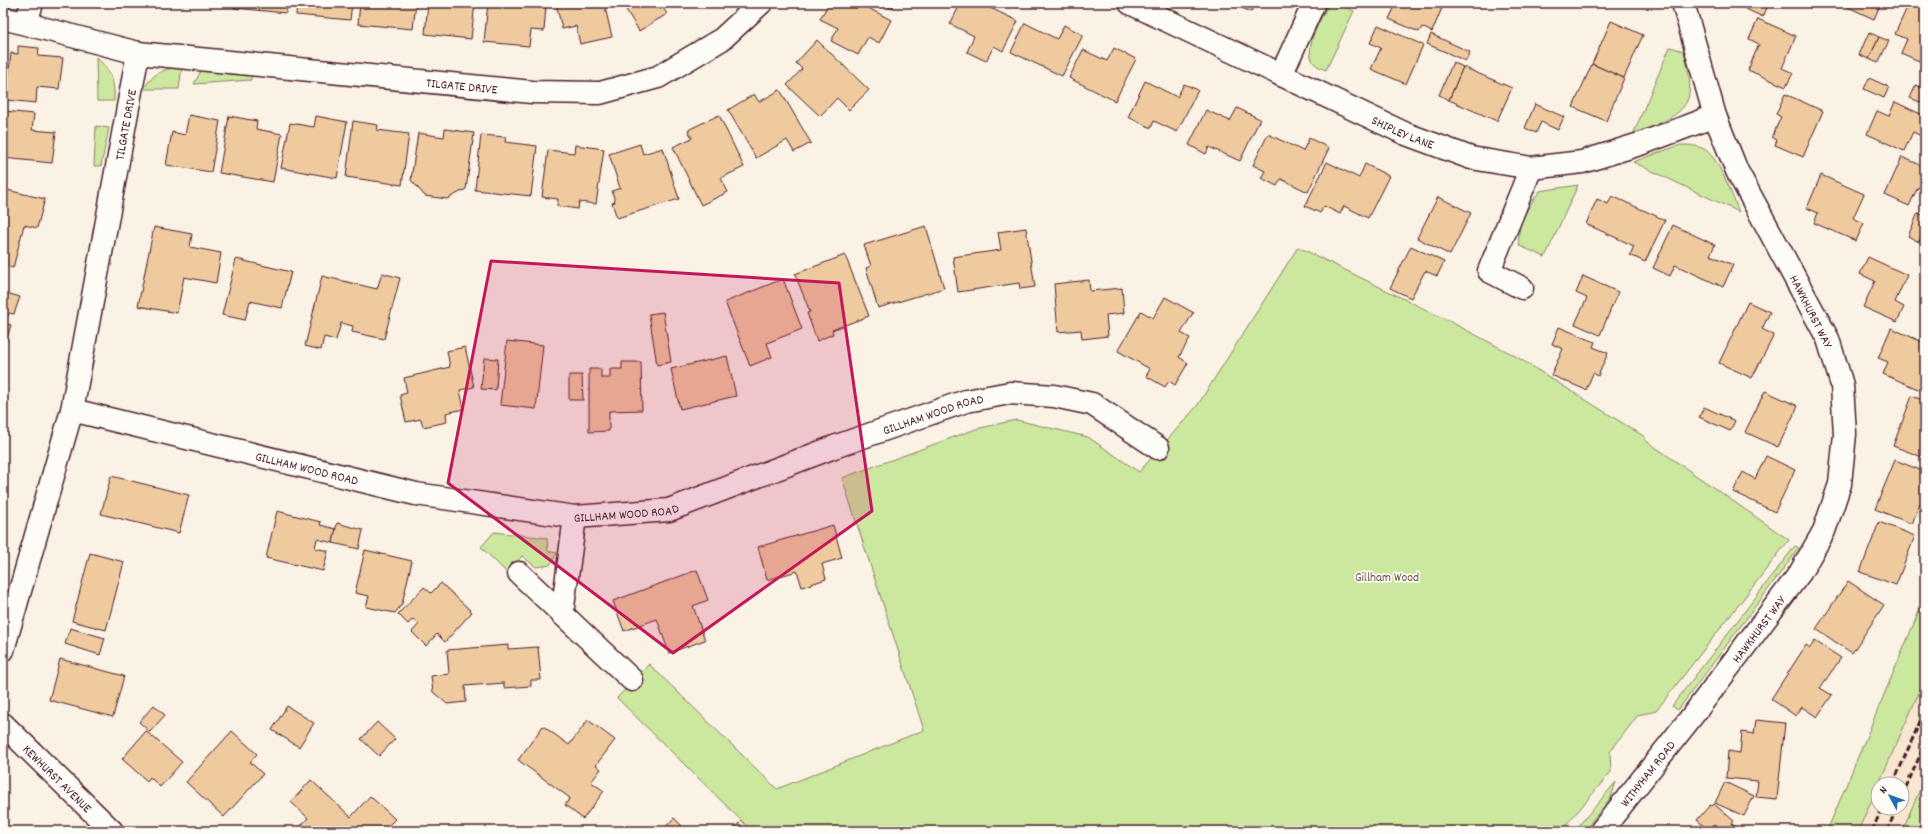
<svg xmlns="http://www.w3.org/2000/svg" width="1928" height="834" viewBox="0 0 1928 834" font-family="Dekko,sans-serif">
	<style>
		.built { fill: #f7e6d0; fill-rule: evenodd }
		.green { fill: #cce89f; stroke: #8b8465 }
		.building { fill: #efca9f; stroke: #4a1f2b }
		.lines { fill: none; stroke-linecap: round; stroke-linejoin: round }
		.minor-casing { stroke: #4a1f2b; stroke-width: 25 }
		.minor { stroke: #fdfcf7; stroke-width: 22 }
		.rail { stroke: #4a1f2b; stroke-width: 3; stroke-dasharray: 6 3; stroke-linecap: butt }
		.marked { fill: #c2185b; fill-opacity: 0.2; stroke: #c2185b; stroke-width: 3; stroke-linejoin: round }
		.labels { text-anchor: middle; stroke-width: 3.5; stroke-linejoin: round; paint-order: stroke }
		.street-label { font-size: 13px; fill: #4a1f2b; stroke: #fdfcf7 }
		.park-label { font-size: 13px; fill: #6a5148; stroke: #fdfcf7 }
	</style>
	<rect width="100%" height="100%" fill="#faf2e5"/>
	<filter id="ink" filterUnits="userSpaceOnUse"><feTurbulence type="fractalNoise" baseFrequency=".025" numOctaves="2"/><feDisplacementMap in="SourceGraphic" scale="8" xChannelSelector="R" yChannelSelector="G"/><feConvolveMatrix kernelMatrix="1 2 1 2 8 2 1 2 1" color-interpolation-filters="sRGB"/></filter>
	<g filter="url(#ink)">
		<path class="built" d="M1925,597V831H1827L1888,684ZM1878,784H1902V808H1878Z"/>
		<g class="green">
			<path d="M1329,3H1336L1354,11L1326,70C1323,69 1318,67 1315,64C1301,49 1322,18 1329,3Z"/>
			<path d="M1670,47L1684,51C1700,113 1682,111 1632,137Z"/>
			<path d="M96,57C111,71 115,81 114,101H97Z"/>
			<path d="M182,67L179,89H144C154,72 162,69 182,67Z"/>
			<polygon points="202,69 251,74 251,80 194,84"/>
			<polygon points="96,126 109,128 101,166 94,166"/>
			<path d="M1680,145C1689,145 1699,145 1707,151C1719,160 1733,197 1739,212L1633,162Z"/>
			<path d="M1578,185L1545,257L1520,246C1514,227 1529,205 1540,191Z"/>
			<polygon points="1298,247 1447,320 1512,354 1645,437 1645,440 1789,540 1656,711 1638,715 1610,752 1611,772 1561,831 752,831 617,698 649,664 777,789 924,730 842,478 976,429 1016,420 1088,437 1139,472 1197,406"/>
			<polygon points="494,532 547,538 548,551 557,553 550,565 536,567 522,556 507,573 481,547"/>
			<polygon points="1795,546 1799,548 1678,710 1672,706"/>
			<polygon points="1925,597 1925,679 1858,831 1827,831"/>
			<polygon points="1925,778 1925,831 1902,831"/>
			<polygon points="1616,782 1611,797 1584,831 1574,831"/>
		</g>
		<g class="building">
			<polygon points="235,3 288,3 286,13 234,8"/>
			<polygon points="297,3 352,3 350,20 296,15"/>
			<polygon points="360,3 416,3 413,29 358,24"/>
			<polygon points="428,3 475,3 471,39 425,34"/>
			<polygon points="488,3 534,3 534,5 546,6 544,31 531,30 529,46 484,42"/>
			<polygon points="556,3 604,3 612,37 580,44 576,26 562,29"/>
			<polygon points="622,3 660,3 667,14 639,31"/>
			<polygon points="829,3 859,3 891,20 879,43 868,37 858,55 831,41 838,28 820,19"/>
			<polygon points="880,3 895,3 892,9"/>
			<polygon points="961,3 985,3 984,5 1018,21 1003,51 994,46 986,61 967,52 974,36 950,24"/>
			<polygon points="1231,3 1255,3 1251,12"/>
			<polygon points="1394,3 1444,3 1432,32 1422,27 1419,32 1389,19 1396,4"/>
			<polygon points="1736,3 1769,3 1763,17 1735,4"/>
			<polygon points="1839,3 1881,3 1874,19"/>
			<polygon points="1909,3 1917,3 1925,7 1925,47 1919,61 1901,53 1907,39 1895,34"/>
			<polygon points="1758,19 1796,36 1782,68 1793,73 1786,87 1748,70 1759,44 1749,39"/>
			<polygon points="1611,21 1643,35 1624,78 1592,64"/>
			<polygon points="1025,23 1057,39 1064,25 1083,35 1062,76 1011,52"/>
			<polygon points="1378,25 1423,45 1406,84 1371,69 1381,48 1370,43"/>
			<polygon points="1869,32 1879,37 1869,59 1859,55"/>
			<polygon points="1431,34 1470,52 1466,61 1427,44"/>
			<polygon points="1879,37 1889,41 1878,63 1869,59"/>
			<polygon points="817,40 869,90 849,110 837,98 820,116 787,85 802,69 796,63"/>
			<polygon points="18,46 39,48 38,56 63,58 59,89 37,87 36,103 6,100 11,53 18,54"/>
			<polygon points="1114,48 1136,59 1115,101 1069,78 1083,50 1107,61"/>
			<polygon points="1453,62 1463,67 1449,100 1439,95"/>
			<polygon points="1592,64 1624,78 1606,121 1573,107"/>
			<polygon points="1463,67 1512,88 1497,121 1449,100"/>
			<polygon points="1869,78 1889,87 1884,98 1864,89"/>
			<polygon points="1145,81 1177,97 1184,84 1198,90 1177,132 1154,121 1151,128 1128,117"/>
			<polygon points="1916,85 1925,89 1925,104 1910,98"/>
			<polygon points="780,90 811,143 794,152 787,140 756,158 728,110 754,94 759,102"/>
			<polygon points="1785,94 1823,111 1803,157 1775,145 1777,140 1772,137 1781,117 1776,114"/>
			<polygon points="1895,102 1925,116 1925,127 1921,136 1913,132 1904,151 1867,134 1877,111 1889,116"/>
			<polygon points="1535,104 1564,117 1558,130 1541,122 1536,133 1525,128"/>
			<polygon points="1237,108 1260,119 1240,161 1209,147 1206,154 1189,145 1206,110 1230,121"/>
			<polygon points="4,111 34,114 32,130 56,132 52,163 3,158"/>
			<polygon points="189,115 220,121 211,172 166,165 172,132 185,135"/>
			<polygon points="719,115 744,167 721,178 728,192 701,205 673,147 692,138 688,130"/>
			<polygon points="229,116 257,121 256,129 282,134 273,182 219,173"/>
			<polygon points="316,116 347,122 337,178 281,168 290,123 314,127"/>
			<polygon points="353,121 378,125 377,130 409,134 402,185 346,177"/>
			<polygon points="445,129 474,133 466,189 447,199 425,196 411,180 418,133 444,137"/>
			<polygon points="1268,134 1303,151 1309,138 1329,148 1308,192 1281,179 1277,186 1261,178 1265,171 1253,165"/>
			<polygon points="481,135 506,137 505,142 537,146 531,196 475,190"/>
			<polygon points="640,144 643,154 663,148 679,199 617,218 612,203 615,202 612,191 620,188 609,154"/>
			<polygon points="575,145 604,149 596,204 579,202 578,209 557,206 558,199 542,197 548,150 574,153"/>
			<polygon points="1902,157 1925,167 1925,190 1918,187 1909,206 1885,195"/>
			<polygon points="1327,162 1359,178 1365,164 1389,176 1368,218 1344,206 1340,214 1324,206 1320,213 1305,206"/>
			<polygon points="1821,175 1864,194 1853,218 1864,223 1856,241 1814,223 1818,213 1807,208"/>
			<polygon points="3,189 45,199 37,228 24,225 13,268 3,265"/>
			<polygon points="1612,196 1665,220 1645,262 1630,255 1634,246 1586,224 1597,199 1608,204"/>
			<polygon points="1438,197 1471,213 1450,255 1417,238"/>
			<polygon points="1918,213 1925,216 1925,230 1919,242 1908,236"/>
			<polygon points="1673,225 1715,245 1710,255 1733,265 1723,287 1675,265 1670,276 1653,268"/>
			<polygon points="926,226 944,288 878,308 866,268 871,266 864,245"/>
			<polygon points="154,227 192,234 190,247 221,253 216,283 184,277 177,313 138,306"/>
			<polygon points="1026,228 1035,287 1020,289 1019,283 958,292 953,257 1001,250 998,232"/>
			<polygon points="1925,230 1925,244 1919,242"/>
			<polygon points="1411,246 1444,262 1437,276 1425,271 1411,298 1390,288"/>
			<polygon points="845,255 869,316 832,330 833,334 817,341 807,313 810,312 795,274"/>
			<polygon points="1868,257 1907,275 1895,302 1904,307 1897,322 1863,307 1875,281 1860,274"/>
			<polygon points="236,259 291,272 282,308 250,301 245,320 222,315"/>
			<polygon points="382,273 400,278 384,339 352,332 353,326 341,323 336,340 324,337 321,350 305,346 322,276 377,289"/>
			<polygon points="1583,276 1618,292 1600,335 1575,324 1587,298 1576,293"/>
			<polygon points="783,279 802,329 767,343 772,357 750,366 725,302"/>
			<polygon points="1089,280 1090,291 1122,288 1124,313 1106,315 1108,336 1082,339 1081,330 1058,332 1054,284"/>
			<polygon points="3,292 20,297 14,314 9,313 5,323 11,325 5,345 3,344"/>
			<polygon points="1165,297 1194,313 1193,313 1181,333 1190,338 1179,357 1188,363 1175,385 1169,381 1165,387 1146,376 1150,369 1118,351 1141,311 1153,318"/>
			<polygon points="1748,302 1770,312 1762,329 1774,335 1752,378 1719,363"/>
			<polygon points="663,312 671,362 657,365 649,314"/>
			<polygon points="1559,327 1595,342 1593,347 1608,353 1598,376 1593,373 1586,390 1551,375 1563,349 1552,344"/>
			<polygon points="1891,328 1925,343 1925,392 1883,374 1888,362 1878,358"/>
			<polygon points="507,341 543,345 536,409 500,405"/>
			<polygon points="465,347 474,387 460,390 464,409 446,413 447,422 423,427 421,419 406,422 400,395 407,393 404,378 450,367 447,351"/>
			<polygon points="727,356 736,396 680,409 671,369"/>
			<polygon points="484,358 498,359 496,390 481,389"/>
			<polygon points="622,362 641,362 642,410 609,411 609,431 589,432 589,369 601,369 601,378 610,378 610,369 622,369"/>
			<polygon points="569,375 582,375 583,400 569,400"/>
			<polygon points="1765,391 1798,406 1778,447 1745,432"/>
			<polygon points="1912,396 1925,401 1925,458 1893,446"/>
			<polygon points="1704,407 1735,421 1730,431 1699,417"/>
			<polygon points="1766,456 1795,470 1775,512 1733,492 1743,472 1755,479"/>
			<polygon points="1895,460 1925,472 1925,490 1912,524 1875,509"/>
			<polygon points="111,476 189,495 179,533 101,514"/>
			<polygon points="277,511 321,522 320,525 336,529 333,543 317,539 315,548 328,551 323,571 266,558"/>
			<polygon points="1879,522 1915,536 1896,585 1860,572"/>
			<polygon points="337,523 363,530 359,549 333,543"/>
			<polygon points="833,525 842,558 822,564 826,579 802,587 797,571 767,580 758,547"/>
			<polygon points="365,550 412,561 402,604 395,613 366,607 369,596 355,593"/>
			<polygon points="90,553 124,562 106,630 72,621"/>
			<polygon points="697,570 708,600 693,606 705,640 669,653 657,619 624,631 613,601"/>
			<polygon points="1848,581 1884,605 1852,653 1816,629"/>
			<polygon points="441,583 472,612 445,642 437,634 426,646 412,632 419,624 413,619 408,624 398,614 424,587 431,593"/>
			<polygon points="70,628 105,638 100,655 65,644"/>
			<polygon points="1815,641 1841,658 1820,688 1832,695 1817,717 1802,707 1796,716 1771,699 1806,645 1810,648"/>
			<polygon points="508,645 508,649 538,647 541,680 531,680 531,686 504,688 504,683 465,686 466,702 447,704 433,692 431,676 449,674 447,650"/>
			<polygon points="60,659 124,676 113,717 49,700"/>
			<polygon points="154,705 165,715 150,732 139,722"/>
			<polygon points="287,706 314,723 299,747 272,730"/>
			<polygon points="588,720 615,740 596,765 601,769 591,782 604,791 583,819 565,805 570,798 518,760 543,726 569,745"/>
			<polygon points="1756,720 1785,723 1777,799 1756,797 1758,781 1726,778 1728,751 1740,753 1742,732 1754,734"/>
			<polygon points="377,722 395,739 379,756 361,739"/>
			<polygon points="146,731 182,762 160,787 150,777 147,781 122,759"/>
			<polygon points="232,731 257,754 250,762 263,774 224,817 186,782"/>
			<polygon points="311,780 351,817 370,796 395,819 383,831 304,831 300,827 308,818 291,802"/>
			<polygon points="1725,782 1754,796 1744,816 1715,803"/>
			<polygon points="1714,804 1734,821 1732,824 1741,831 1701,831 1705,827 1697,820 1710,805 1712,806"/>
			<polygon points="674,818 687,831 662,831"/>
			<polygon points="739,823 747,831 731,831"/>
		</g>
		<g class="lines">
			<g class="minor-casing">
				<g id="minor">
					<path id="s1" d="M1130,3L1406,134L1471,158L1531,168L1582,162L1643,143L1715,116"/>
					<path id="s2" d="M3,18L138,53L532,92L600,93L658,77L722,39L761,3"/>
					<polyline points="26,23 32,3"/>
					<polyline points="1281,75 1314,3"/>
					<polyline points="1522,288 1489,271 1531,168"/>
					<path id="s3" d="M72,410L416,494L575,517L669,510L834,447L966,401L1010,393L1054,396L1092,404L1158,448"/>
					<polyline points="519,573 632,680"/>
					<polyline points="562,614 575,517"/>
					<path id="s4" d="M3,650L72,410L138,53"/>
					<path id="s5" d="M3,724L112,831"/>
					<path id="s6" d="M1601,831L1693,715L1800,573L1824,531L1840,484L1845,434L1842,385L1828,339L1737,171L1715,116L1683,3"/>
				</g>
			</g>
			<use href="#minor" class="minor"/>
			<g class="rail">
				<polyline points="1893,784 1925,710"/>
				<polyline points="1902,796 1925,744"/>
				<polyline points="1872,831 1882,808"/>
				<polyline points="1887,831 1897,808"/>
			</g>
		</g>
	</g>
	<path class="marked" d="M491,261L839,283L872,511L673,653L448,483Z"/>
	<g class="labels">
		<g class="street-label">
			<text dy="5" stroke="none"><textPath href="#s2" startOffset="465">TILGATE DRIVE</textPath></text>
			<text dy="5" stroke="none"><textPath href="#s4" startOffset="540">TILGATE DRIVE</textPath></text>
			<text dy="5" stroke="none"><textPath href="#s1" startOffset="302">SHIPLEY LANE</textPath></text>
			<text transform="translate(1812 311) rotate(63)" y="5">HAWKHURST WAY</text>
			<text dy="5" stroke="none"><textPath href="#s3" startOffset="890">GILLHAM WOOD ROAD</textPath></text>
			<text dy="5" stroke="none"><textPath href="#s3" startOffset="242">GILLHAM WOOD ROAD</textPath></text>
			<text dy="5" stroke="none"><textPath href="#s3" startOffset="566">GILLHAM WOOD ROAD</textPath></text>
			<text dy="5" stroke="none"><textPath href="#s6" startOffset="256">HAWKHURST WAY</textPath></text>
			<text dy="5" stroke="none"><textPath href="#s6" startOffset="74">WITHYHAM ROAD</textPath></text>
			<text dy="5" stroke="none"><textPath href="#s5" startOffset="77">KEWHURST AVENUE</textPath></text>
		</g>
		<g class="park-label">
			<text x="1387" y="581">Gillham Wood</text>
		</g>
	</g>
	<rect width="1928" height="834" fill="none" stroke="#fdfcf7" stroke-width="16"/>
	<rect x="8" y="8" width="1912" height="818" fill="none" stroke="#4a1f2b" stroke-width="1.5" filter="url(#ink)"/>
	<g transform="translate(1890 796) rotate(311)"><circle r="19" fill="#fdfcf7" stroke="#b5a4a5"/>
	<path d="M0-3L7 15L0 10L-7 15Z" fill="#1f6fb2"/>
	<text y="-6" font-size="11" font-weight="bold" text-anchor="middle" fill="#4a1f2b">N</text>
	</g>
</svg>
